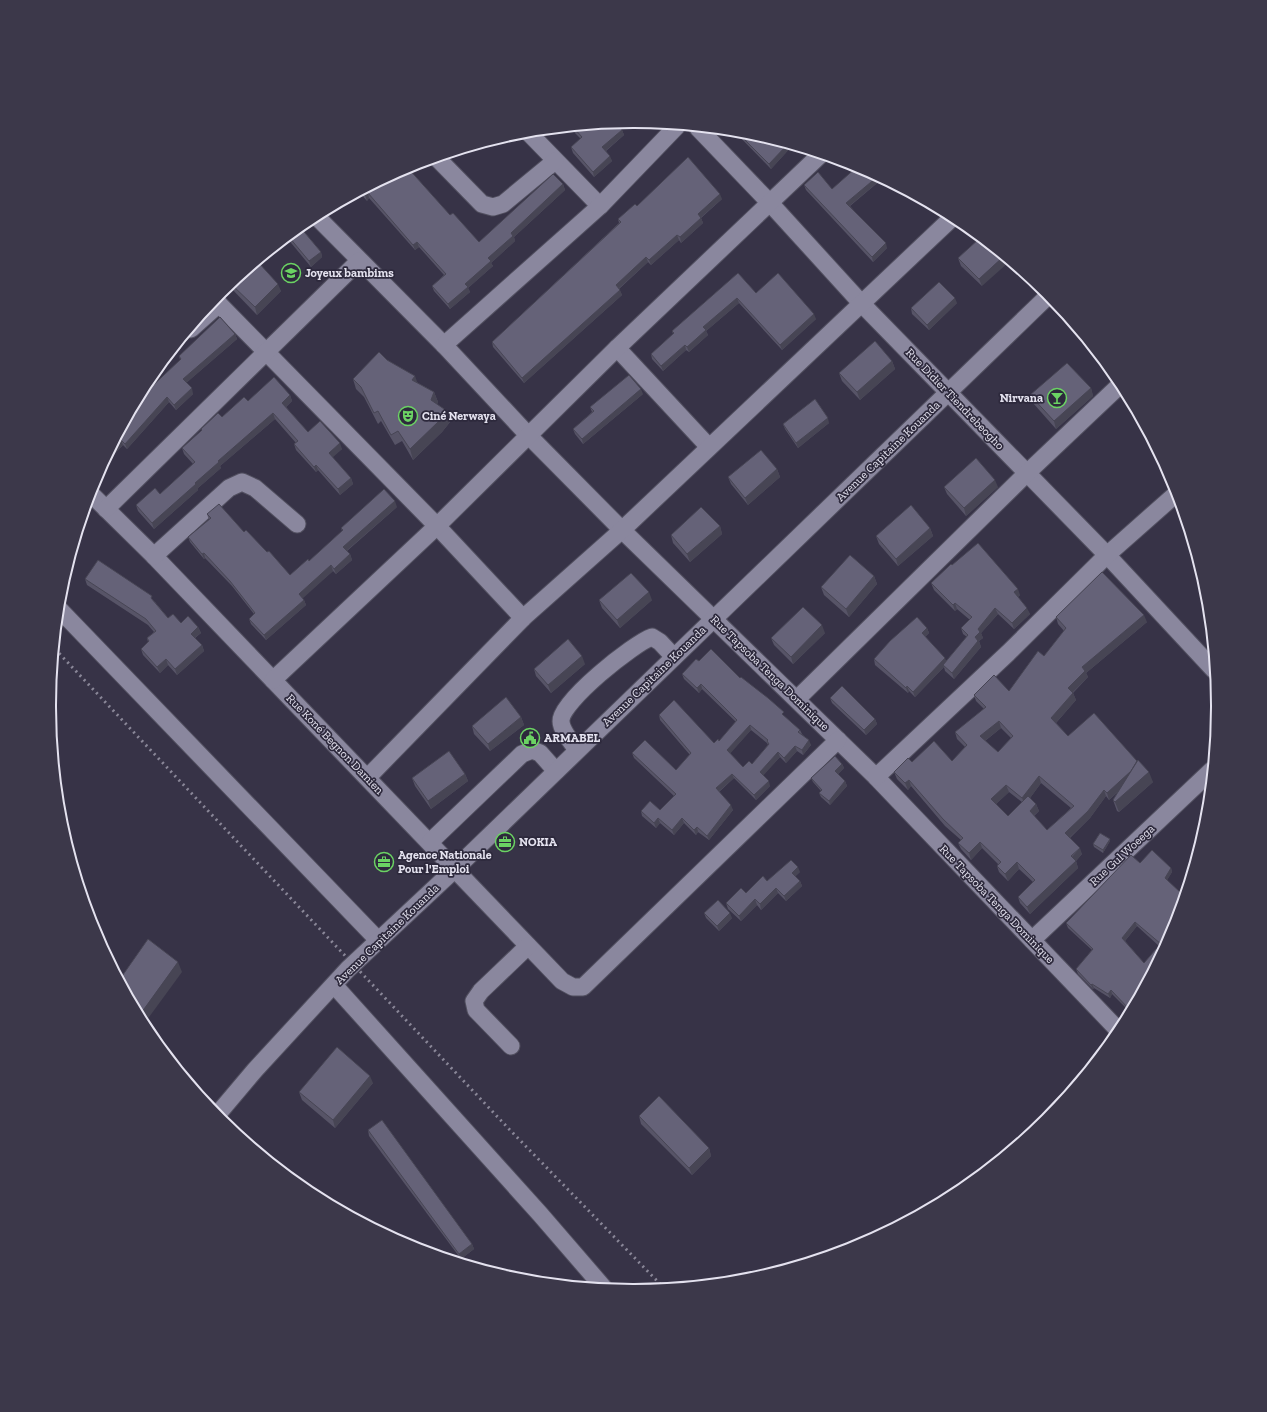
<svg xmlns="http://www.w3.org/2000/svg" width="1267" height="1412" viewBox="0 0 1267 1412" font-family="'Zilla Slab',serif">
	<style>
		.lines { fill: none; stroke-linecap: round; stroke-linejoin: round }
		.minor-casing { stroke: #514f5f; stroke-width: 19 }
		.minor { stroke: #8a879e; stroke-width: 17 }
		.rail { stroke: #8a8798; stroke-width: 3; stroke-dasharray: 2 4; stroke-linecap: butt }
		.wall { fill: #575467; fill-rule: evenodd }
		.shaded-wall { fill: #474554 }
		.building { fill: #656278; stroke: #474554; fill-rule: evenodd }
		.labels { text-anchor: middle; stroke-width: 3.5; stroke-linejoin: round; paint-order: stroke }
		.poi-label { font-size: 12px; font-weight: bold; fill: #e4e2ef; stroke: #2d293c; text-anchor: start }
		.street-label { font-size: 12px; fill: #e4e2ef; stroke: #2d293c }
		.rim { fill: none; stroke: #e4e2ef; stroke-width: 2 }
	</style>
	<rect width="100%" height="100%" fill="#373347"/>
	<g class="lines">
		<g class="minor-casing">
			<g id="minor">
				<polyline points="698,128 770,203 862,304 1107,555 1214,670"/>
				<polyline points="528,132 600,206"/>
				<polyline points="437,158 482,204 493,207 503,204 555,161"/>
				<polyline points="316,216 444,345 529,436 622,530 876,777 1119,1031"/>
				<polyline points="215,300 437,526 523,618"/>
				<polyline points="191,329 219,304"/>
				<polyline points="444,345 600,206 677,126"/>
				<polyline points="617,348 709,447"/>
				<polyline points="90,493 154,556 562,981 573,987 583,987 838,740"/>
				<polyline points="106,509 359,261"/>
				<polyline points="154,556 229,488 242,482 255,488 297,524"/>
				<polyline points="59,609 378,940"/>
				<polyline points="273,680 437,526 617,348 820,155"/>
				<polyline points="797,699 1027,473 1121,384"/>
				<path d="M577,750C572,743 561,730 561,721C560,702 634,643 652,637L660,642L674,657"/>
				<polyline points="368,777 523,618 622,530 953,217"/>
				<polyline points="876,777 1008,653 1107,555 1177,493"/>
				<polyline points="430,842 522,754 532,750 540,753 556,771"/>
				<polyline points="1032,940 1212,770"/>
				<polyline points="334,985 540,1214 603,1287"/>
				<polyline points="511,1046 476,1010 474,1001 481,991 528,946"/>
				<polyline points="217,1115 255,1070 348,969 455,869 1049,295"/>
			</g>
		</g>
		<use href="#minor" class="minor"/>
		<polyline class="rail" points="55,649 509,1129 664,1288"/>
	</g>
	<g class="wall">
		<polygon points="616,123 622,130 624,135 606,151 612,161 594,177 573,153 571,147 581,139 570,128"/>
		<polygon points="734,131 748,133 792,146 771,169"/>
		<polygon points="407,167 450,215 479,242 563,184 565,190 514,237 515,241 491,263 493,266 468,288 470,292 450,309 434,291 432,286 444,275 419,247 415,250 369,198 367,201 360,193"/>
		<polygon points="882,179 850,206 887,248 873,262 806,190 804,185 832,189"/>
		<polygon points="722,199 701,218 703,223 681,243 679,240 651,265 648,262 619,289 622,295 524,383 493,347 492,342 619,223 618,219 637,206"/>
		<polygon points="300,227 321,252 322,257 311,267 287,238"/>
		<polygon points="980,238 982,286 961,266 958,258"/>
		<polygon points="258,262 281,291 257,315 229,286"/>
		<polygon points="738,273 756,293 816,319 782,350 739,303 706,331 708,335 689,352 686,350 663,371 652,359 651,354 673,334 672,331"/>
		<polygon points="957,303 929,330 912,314 911,308"/>
		<polygon points="235,334 237,339 186,383 193,394 176,410 169,402 127,449 123,445 102,467 147,391 180,360 179,356"/>
		<polygon points="387,360 418,383 434,392 438,402 437,404 450,422 442,432 413,460 402,441 395,445 381,421 378,424 364,397 356,389 353,379"/>
		<polygon points="892,361 895,369 860,400 842,381 839,373"/>
		<polygon points="1091,388 1093,396 1056,429 1033,403 1030,395"/>
		<polygon points="643,394 583,444 575,434 573,429 592,412 590,407"/>
		<polygon points="290,395 292,401 286,407 308,432 342,449 332,457 351,478 353,484 340,495 318,470 316,472 296,450 294,444 296,443 275,419 220,466 221,468 198,488 198,490 154,529 138,511 136,505 160,494 193,464 184,454 182,448 202,431 201,429 248,401"/>
		<polygon points="829,423 798,448 785,429 783,424"/>
		<polygon points="777,469 780,477 748,505 731,484 728,477"/>
		<polygon points="944,487 998,487 966,516 947,494"/>
		<polygon points="397,507 347,551 350,554 352,560 336,574 333,571 302,598 304,600 306,605 266,640 251,624 249,619 254,614 232,586 205,558 204,559 190,542 188,537 209,520 207,514 244,532 267,552 290,575 309,561 342,531 341,528"/>
		<polygon points="720,526 722,534 690,562 673,543 671,535"/>
		<polygon points="930,528 933,536 898,566 879,544 876,536"/>
		<polygon points="952,565 1020,595 1018,597 1030,614 1014,629 998,614 981,633 983,638 979,641 981,647 954,679 945,671 944,667 915,697 909,691 908,693 875,665 874,659 927,628 929,633 925,637 946,661 967,637 963,634 961,628 970,620 957,609 955,611 934,590 931,583"/>
		<polygon points="874,576 877,584 849,617 824,595 821,587"/>
		<polygon points="85,579 155,602 168,618 181,623 198,627 201,633 195,638 202,645 204,651 177,675 168,665 160,673 143,655 141,649 148,642 147,638 154,632 148,625 87,585"/>
		<polygon points="599,600 652,600 620,628 602,608"/>
		<path d="M1056,617L1147,622L1086,673L1088,677L1073,693L1076,700L1056,723L1068,736L1153,782L1119,812L1117,811L1113,800L1118,792L1109,800L1106,796L1090,818L1070,838L1082,854L1076,861L1078,868L1030,914L1020,903L1018,897L1033,882L1019,869L1008,881L999,872L997,866L998,864L982,848L971,860L961,849L958,843L961,840L945,826L911,786L908,790L897,779L894,772L912,762L952,761L965,747L957,739L955,732L984,709L976,701L974,695L1009,691L1044,656L1064,631L1058,624ZM1001,728L1011,738L998,752L985,741ZM1041,783L1071,808L1047,830L1034,816L1039,811L1036,804L1030,798ZM1009,792L1022,802L1008,816L996,804Z"/>
		<polygon points="825,633 793,664 774,645 771,638"/>
		<path d="M699,661L740,678L800,730L802,734L811,745L803,755L797,751L786,763L780,757L763,775L770,786L756,800L734,778L719,792L733,810L709,840L698,832L696,835L684,823L674,835L660,823L656,828L642,816L641,811L660,810L674,796L634,758L632,753L676,770L690,755L660,720L659,715L714,743L719,741L736,722L702,689L699,693L684,679L682,674ZM751,730L767,743L768,745L752,764L743,767L730,753Z"/>
		<polygon points="585,664 551,693 536,676 534,669"/>
		<polygon points="830,698 875,719 877,724 866,735 832,703"/>
		<polygon points="521,717 524,725 490,751 474,734 472,726"/>
		<polygon points="842,764 844,768 838,774 845,781 847,786 830,805 821,797 819,793 821,791 813,782 811,778"/>
		<polygon points="465,774 468,781 431,809 415,786 412,778"/>
		<polygon points="1110,841 1103,853 1094,847 1093,844"/>
		<polygon points="1140,863 1171,868 1172,872 1167,880 1173,930 1162,951 1160,950 1159,946 1137,926 1125,941 1144,963 1160,955 1130,1012 1112,994 1110,998 1094,988 1093,989 1078,974 1076,969 1092,950 1068,928 1066,923"/>
		<polygon points="800,872 795,876 800,881 802,886 786,901 778,893 761,910 757,905 741,921 728,909 726,903 767,881"/>
		<polygon points="704,913 732,918 719,931 706,918"/>
		<polygon points="373,1083 335,1128 302,1100 299,1092"/>
		<polygon points="639,1116 709,1148 711,1156 692,1175 641,1124"/>
		<polygon points="368,1130 472,1244 474,1249 461,1259 369,1136"/>
	</g>
	<g class="shaded-wall">
		<polygon points="622,130 624,135 604,152 602,147"/>
		<polygon points="787,145 792,146 771,169 769,164"/>
		<polygon points="610,156 612,161 594,177 593,172"/>
		<polygon points="877,177 882,179 848,207 846,203"/>
		<polygon points="563,184 565,190 514,237 515,241 491,263 493,266 468,288 470,292 450,309 448,304 465,284 511,233"/>
		<polygon points="368,193 369,198 367,201 365,195"/>
		<polygon points="720,194 722,199 699,219 698,214"/>
		<polygon points="701,218 703,223 681,243 680,237"/>
		<polygon points="677,235 679,240 651,265 649,260"/>
		<polygon points="417,242 419,247 415,250 413,245"/>
		<polygon points="886,243 887,248 873,262 872,257"/>
		<polygon points="321,252 322,257 311,267 309,261"/>
		<polygon points="646,257 648,262 617,290 616,285"/>
		<polygon points="1003,257 1009,262 982,286 979,279"/>
		<polygon points="278,284 281,291 257,315 255,307"/>
		<polygon points="620,290 622,295 524,383 522,378"/>
		<polygon points="737,298 739,303 706,331 708,335 689,352 687,347 703,327"/>
		<polygon points="955,298 957,303 929,330 927,325"/>
		<polygon points="814,314 816,319 782,350 780,345"/>
		<polygon points="235,334 237,339 185,384 183,379"/>
		<polygon points="685,345 686,350 663,371 661,366"/>
		<polygon points="892,361 895,369 860,400 857,392"/>
		<polygon points="415,376 419,387 412,380"/>
		<polygon points="192,388 193,394 176,410 174,405"/>
		<polygon points="1091,388 1093,396 1056,429 1054,421"/>
		<polygon points="641,389 643,394 583,444 582,439"/>
		<polygon points="434,392 438,402 435,410 431,400"/>
		<polygon points="290,395 292,401 284,409 282,403"/>
		<polygon points="167,397 169,402 127,449 125,444"/>
		<polygon points="447,411 450,422 442,432 413,460 410,449"/>
		<polygon points="273,413 275,419 220,466 221,468 198,488 198,490 154,529 152,523 195,483 218,461"/>
		<polygon points="828,418 829,423 798,448 796,443"/>
		<polygon points="121,440 123,445 102,467 110,451"/>
		<polygon points="340,443 342,449 331,459 329,453"/>
		<polygon points="316,465 318,470 316,472 314,467"/>
		<polygon points="777,469 780,477 748,505 745,498"/>
		<polygon points="351,478 353,484 340,495 338,489"/>
		<polygon points="995,480 998,487 966,516 964,508"/>
		<polygon points="395,501 397,507 345,552 343,547"/>
		<polygon points="720,526 722,534 690,562 687,554"/>
		<polygon points="930,528 933,536 898,566 896,559"/>
		<polygon points="204,553 205,558 204,559 202,554"/>
		<polygon points="350,554 352,560 336,574 334,569"/>
		<polygon points="331,565 333,571 301,600 299,594"/>
		<polygon points="874,576 877,584 849,617 846,609"/>
		<polygon points="1018,589 1020,595 1016,598 1014,592"/>
		<polygon points="649,592 652,600 620,628 617,620"/>
		<polygon points="304,600 306,605 266,640 264,635"/>
		<polygon points="955,603 957,609 955,611 953,605"/>
		<polygon points="995,608 998,614 981,633 983,638 979,641 981,647 954,679 952,673 975,637 978,629"/>
		<polygon points="1027,608 1030,614 1014,629 1012,623"/>
		<polygon points="1144,615 1147,622 1086,673 1088,677 1070,695 1068,688 1082,667"/>
		<polygon points="822,625 825,633 793,664 791,657"/>
		<polygon points="198,627 201,633 193,639 191,634"/>
		<polygon points="927,628 929,633 924,638 922,633"/>
		<polygon points="202,645 204,651 177,675 175,669"/>
		<polygon points="582,656 585,664 551,693 548,685"/>
		<polygon points="945,658 947,663 943,665 944,667 915,697 913,692"/>
		<polygon points="166,659 168,665 160,673 157,667"/>
		<polygon points="701,684 702,689 699,693 697,688"/>
		<polygon points="907,686 909,691 908,693 906,688"/>
		<polygon points="1073,693 1076,700 1054,725 1051,718"/>
		<polygon points="521,717 524,725 490,751 488,744"/>
		<polygon points="875,719 877,724 866,735 864,730"/>
		<polygon points="999,721 1001,728 982,743 980,736"/>
		<polygon points="750,725 751,730 729,755 727,750"/>
		<polygon points="809,740 811,745 803,755 802,750"/>
		<polygon points="795,746 797,751 786,763 784,758"/>
		<polygon points="778,752 780,757 762,777 760,772"/>
		<polygon points="1139,763 1141,770 1109,800 1107,793"/>
		<polygon points="842,764 844,768 837,775 835,771"/>
		<polygon points="1149,772 1153,782 1119,812 1115,802"/>
		<polygon points="465,774 468,781 431,809 428,801"/>
		<polygon points="732,774 734,778 717,793 716,788"/>
		<polygon points="1039,776 1041,783 1025,805 1022,798"/>
		<polygon points="909,780 911,786 908,790 905,783"/>
		<polygon points="769,781 770,786 756,800 754,795"/>
		<polygon points="845,781 847,786 830,805 829,801"/>
		<polygon points="1006,785 1009,792 994,806 991,799"/>
		<polygon points="1104,790 1106,796 1090,818 1067,840 1065,833"/>
		<polygon points="1036,804 1039,811 1032,817 1030,811"/>
		<polygon points="731,805 733,810 709,840 707,836"/>
		<polygon points="658,818 660,823 656,828 654,823"/>
		<polygon points="682,818 684,823 674,835 672,830"/>
		<polygon points="697,827 698,832 696,835 694,830"/>
		<polygon points="1110,839 1110,841 1103,853 1103,850"/>
		<polygon points="980,842 982,848 971,860 969,853"/>
		<polygon points="1080,848 1082,854 1076,861 1078,868 1030,914 1027,907"/>
		<polygon points="1017,862 1019,869 1008,881 1005,874"/>
		<polygon points="798,867 800,872 794,878 792,873"/>
		<polygon points="1171,868 1172,872 1166,882 1165,878"/>
		<polygon points="800,881 802,886 786,901 784,896"/>
		<polygon points="776,888 778,893 761,910 760,904"/>
		<polygon points="755,899 757,905 741,921 739,916"/>
		<polygon points="730,913 732,918 719,931 717,926"/>
		<polygon points="1135,922 1137,926 1124,942 1122,938"/>
		<polygon points="178,962 182,972 144,1024 139,1016"/>
		<polygon points="1092,984 1094,988 1093,989 1091,985"/>
		<polygon points="1111,990 1112,994 1110,998 1108,994"/>
		<polygon points="370,1076 373,1083 335,1128 333,1120"/>
		<polygon points="709,1148 711,1156 692,1175 689,1168"/>
		<polygon points="472,1244 474,1249 461,1259 459,1254"/>
	</g>
	<g class="building">
		<polygon points="616,123 622,130 602,147 610,156 593,172 571,147 582,137 573,127"/>
		<polygon points="737,132 748,133 787,145 769,164"/>
		<polygon points="688,157 720,194 698,214 701,218 680,237 677,235 649,260 646,257 616,285 620,290 522,378 492,342 621,222 618,219 635,204 637,206"/>
		<polygon points="858,166 877,177 846,203 886,243 872,257 804,185 818,172 832,189"/>
		<polygon points="407,167 450,215 453,213 479,242 553,174 563,184 511,233 513,236 488,258 491,261 465,284 468,287 448,304 432,286 446,274 417,242 413,245 368,193 365,195 362,192"/>
		<polygon points="300,227 321,252 309,261 289,237"/>
		<polygon points="980,238 1003,257 979,279 958,258"/>
		<polygon points="258,262 278,284 255,307 231,284"/>
		<polygon points="738,273 756,293 778,273 814,314 780,345 737,298 703,327 706,330 687,347 685,345 661,366 651,354 674,333 672,331"/>
		<polygon points="939,282 955,298 927,325 911,308"/>
		<polygon points="220,317 235,334 183,379 192,388 174,405 167,397 125,444 121,440 110,451 142,392 145,389 147,391 181,359 179,356"/>
		<polygon points="875,341 892,361 857,392 839,373"/>
		<polygon points="379,352 387,360 415,376 412,380 434,392 431,400 447,411 438,422 410,449 398,431 391,435 378,411 374,413 361,387 353,379"/>
		<polygon points="1067,363 1091,388 1054,421 1030,395"/>
		<polygon points="629,375 641,389 582,439 573,429 594,411 590,407"/>
		<polygon points="274,377 290,395 282,403 308,432 320,421 340,443 329,453 351,478 338,489 316,465 314,467 294,444 298,441 273,413 218,461 219,462 195,483 196,484 152,523 136,505 155,488 160,494 195,462 182,448 202,430 201,429 218,413 222,417 244,397 248,401"/>
		<polygon points="815,399 828,418 796,443 783,424"/>
		<polygon points="761,450 777,469 745,498 728,477"/>
		<polygon points="976,458 995,480 964,508 944,487"/>
		<polygon points="384,489 395,501 343,547 350,554 334,569 331,565 299,594 304,600 264,635 249,619 255,613 230,581 204,553 202,554 188,537 211,518 207,514 219,504 244,532 246,530 267,552 269,551 290,575 308,559 309,561 343,530 341,528"/>
		<polygon points="911,505 930,528 896,559 876,536"/>
		<polygon points="701,507 720,526 687,554 671,535"/>
		<polygon points="978,543 1018,589 1014,592 1027,608 1012,623 995,608 978,629 980,632 975,637 978,641 952,673 943,665 968,635 961,628 972,617 955,603 953,605 931,583 951,564 952,565"/>
		<polygon points="850,555 874,576 846,609 821,587"/>
		<polygon points="98,560 152,596 151,598 168,618 173,614 181,623 188,616 198,627 191,634 202,645 175,669 166,659 157,667 141,649 149,641 147,638 156,631 146,619 85,579"/>
		<path d="M1102,572L1144,615L1082,667L1085,671L1068,688L1073,693L1051,718L1068,736L1094,713L1137,761L1131,771L1107,793L1104,790L1088,811L1065,833L1080,848L1071,856L1076,861L1027,907L1018,897L1035,880L1017,862L1005,874L997,866L1001,862L980,842L969,853L958,843L963,838L943,819L909,780L905,783L894,772L908,758L912,762L934,741L952,761L967,745L955,732L986,707L974,695L994,675L1009,691L1038,651L1044,656L1066,628L1056,617ZM999,721L1013,736L998,752L980,736ZM1039,776L1074,806L1047,830L1030,811L1036,804L1028,796L1008,816L991,799L1006,785L1022,798Z"/>
		<polygon points="631,573 649,592 617,620 599,600"/>
		<polygon points="803,607 822,625 791,657 771,638"/>
		<polygon points="917,617 927,628 922,633 945,658 913,692 907,686 906,688 874,659 890,641"/>
		<polygon points="568,639 582,656 548,685 534,669"/>
		<path d="M711,649L740,678L741,677L768,698L784,712L782,714L800,730L798,732L809,740L802,750L795,746L784,758L778,752L760,772L769,781L754,795L732,774L716,788L731,805L707,836L697,827L694,830L682,818L672,830L658,818L654,823L641,811L650,801L660,810L676,794L632,753L645,740L676,770L691,753L659,715L674,700L714,743L718,739L719,741L737,720L701,684L697,688L682,674L696,659L699,661ZM750,725L768,740L767,741L769,744L752,764L749,761L743,767L727,750Z"/>
		<polygon points="842,686 875,719 864,730 830,698"/>
		<polygon points="506,697 521,717 488,744 472,726"/>
		<polygon points="449,751 465,774 428,801 412,778"/>
		<polygon points="835,756 842,764 835,771 845,781 829,801 819,793 822,790 811,778"/>
		<polygon points="1138,760 1149,772 1115,802 1113,800"/>
		<polygon points="1100,833 1110,839 1103,850 1093,844"/>
		<polygon points="1152,850 1171,868 1165,878 1181,893 1187,884 1173,930 1163,950 1159,946 1161,944 1135,922 1122,938 1144,963 1156,949 1160,955 1130,1010 1111,990 1108,994 1092,984 1091,985 1076,969 1093,949 1066,923 1131,855 1140,863"/>
		<polygon points="791,860 798,867 792,873 800,881 784,896 776,888 760,904 755,899 739,916 726,903 741,888 746,893 763,876 767,881"/>
		<polygon points="718,900 730,913 717,926 704,913"/>
		<polygon points="148,939 178,962 139,1016 120,979"/>
		<polygon points="337,1047 370,1076 333,1120 299,1092"/>
		<polygon points="659,1096 709,1148 689,1168 639,1116"/>
		<polygon points="382,1120 472,1244 459,1254 368,1130"/>
	</g>
	<defs>
		<g id="school-ring" transform="scale(1)"><circle r="9.5" fill="#2d293c" stroke="#6bd363" stroke-width="1.5"/><path d="M0-5L7-2L0 1L-7-2ZM-4 1L0 2.5L4 1V4Q0 6-4 4Z" fill="#6bd363"/></g>
		<g id="bar-ring" transform="scale(1)"><circle r="9.5" fill="#2d293c" stroke="#6bd363" stroke-width="1.5"/><path d="M-6-5H6L.8 .8V4.5H3.5V6h-7V4.5H-.8V.8Z" fill="#6bd363"/></g>
		<g id="theatre-ring" transform="scale(1)"><circle r="9.5" fill="#2d293c" stroke="#6bd363" stroke-width="1.5"/><path d="M-5-5.5Q0-4 5-5.5V0Q5 5 0 6Q-5 5-5 0ZM-3.3-2.5H-1v1.5H-3.3ZM1-2.5H3.3v1.5H1ZM-2.8 1Q0 5.5 2.8 1Z" fill="#6bd363"/></g>
		<g id="civic-ring" transform="scale(1)"><circle r="9.5" fill="#2d293c" stroke="#6bd363" stroke-width="1.5"/><path d="M-.6-6.5H3V-4.5H.6V-3L4-1V1h2V6H-6V1h2V-1L-.6-3ZM-1.2 2.5V6h2.4V2.5Z" fill="#6bd363"/></g>
		<g id="office-ring" transform="scale(1)"><circle r="9.5" fill="#2d293c" stroke="#6bd363" stroke-width="1.5"/><path d="M-6-3h4V-5.5h4V-3h4V5H-6ZM-1-4.5V-3h2v-1.5ZM-6 0V1H6V0Z" fill="#6bd363"/></g>
	</defs>
	<g fill-rule="evenodd">
		<use href="#school-ring" x="291" y="273"/>
		<use href="#bar-ring" x="1057" y="398"/>
		<use href="#theatre-ring" x="408" y="416"/>
		<use href="#civic-ring" x="530" y="738"/>
		<use href="#office-ring" x="505" y="842"/>
		<use href="#office-ring" x="384" y="862"/>
	</g>
	<g class="labels">
		<g class="poi-label">
			<text x="305" y="277">Joyeux bambims</text>
			<text x="1043" y="402" text-anchor="end">Nirvana</text>
			<text x="422" y="420">Ciné Nerwaya</text>
			<text x="544" y="742">ARMABEL</text>
			<text x="519" y="846">NOKIA</text>
			<text x="398" y="859">Agence Nationale<tspan x="398" dy="14">Pour l'Emploi</tspan></text>
		</g>
		<g class="street-label">
			<text transform="translate(955 399) rotate(46)" y="4">Rue Didier Tiendrebeogho</text>
			<text transform="translate(888 451) rotate(-44)" y="4">Avenue Capitaine Kouanda</text>
			<text transform="translate(770 673) rotate(44)" y="4">Rue Tapsoba Tenga Dominique</text>
			<text transform="translate(654 676) rotate(-44)" y="4">Avenue Capitaine Kouanda</text>
			<text transform="translate(335 744) rotate(46)" y="4">Rue Koné Begnon Damien</text>
			<text transform="translate(1122 855) rotate(-43)" y="4">Rue Gul Woeega</text>
			<text transform="translate(997 904) rotate(46)" y="4">Rue Tapsoba Tenga Dominique</text>
			<text transform="translate(387 934) rotate(-44)" y="4">Avenue Capitaine Kouanda</text>
		</g>
	</g>
	<path d="M0 0H1267V1412H0ZM633 128H634A577 577 0 0 1 1211 705V707A577 577 0 0 1 634 1284H633A577 577 0 0 1 56 707V705A577 577 0 0 1 633 128Z" fill="#3c384a" fill-rule="evenodd"/>
	<path class="rim" d="M633 128H634A577 577 0 0 1 1211 705V707A577 577 0 0 1 634 1284H633A577 577 0 0 1 56 707V705A577 577 0 0 1 633 128Z"/>
</svg>
